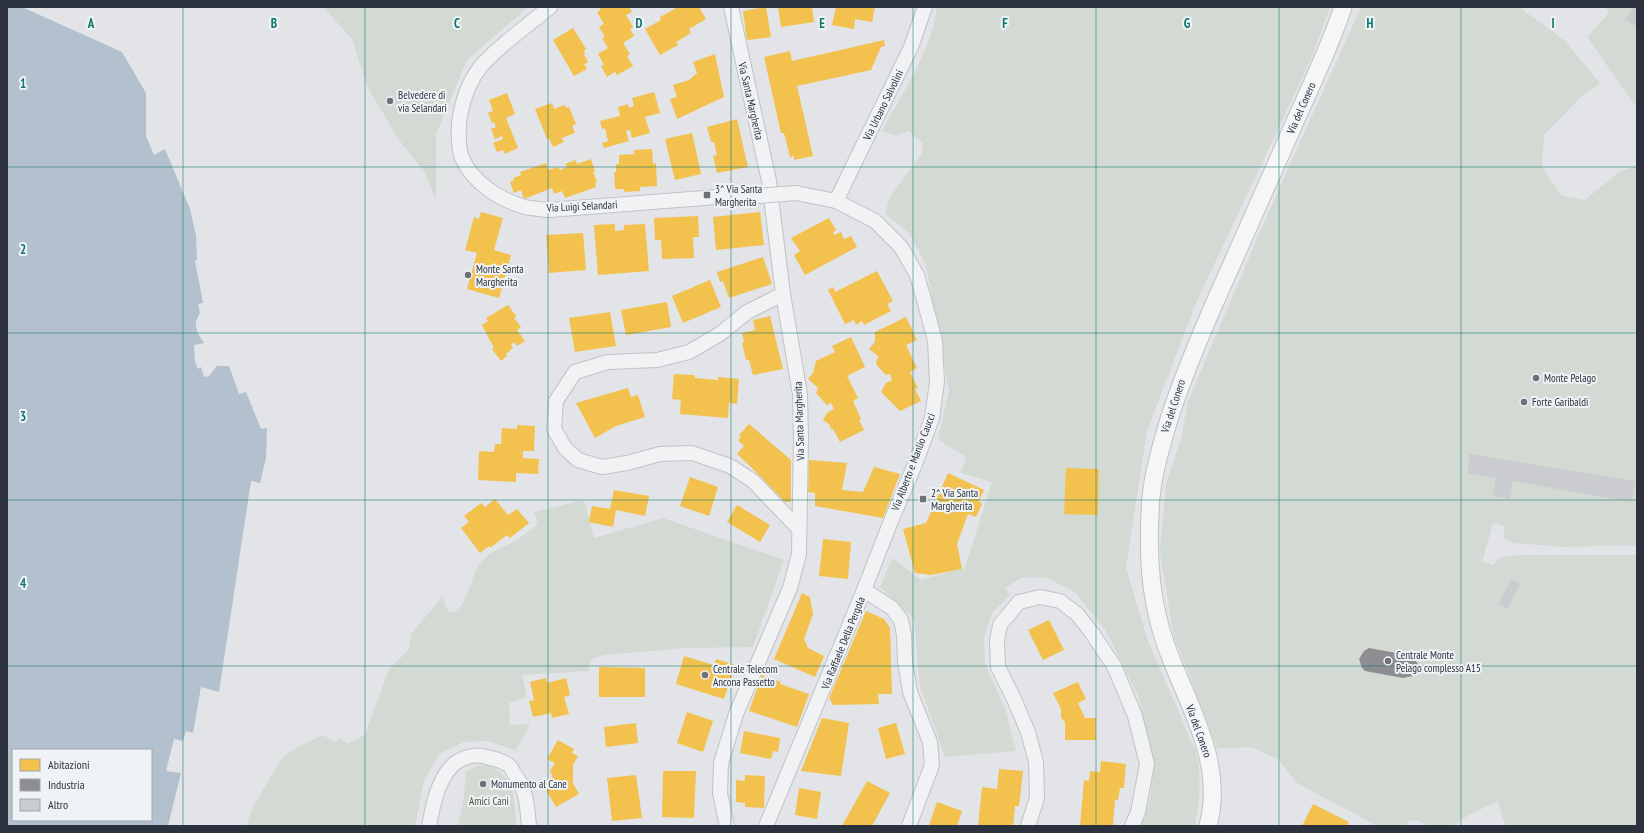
<svg xmlns="http://www.w3.org/2000/svg" width="1644" height="833" viewBox="0 0 1644 833" font-family="'PT Sans Narrow',sans-serif">
	<style>
		.green { fill: #d3dad3 }
		.water { fill: #b3c1ce; fill-rule: evenodd }
		.homes { fill: #f2c14e }
		.industry { fill: #8d8d92 }
		.building { fill: #cacccf }
		.lines { fill: none; stroke-linecap: round; stroke-linejoin: round }
		.minor-casing { stroke: #c1c2c5; stroke-width: 16 }
		.major-casing { stroke: #bfc1c4; stroke-width: 19 }
		.minor { stroke: #f1f2f4; stroke-width: 14 }
		.major { stroke: #f6f6f6; stroke-width: 17 }
		.minor-bridge-casing { stroke: #c1c2c5; stroke-width: 16; stroke-linecap: butt }
		.minor-bridge { stroke: #f1f2f4; stroke-width: 14 }
		.grid { fill: none; stroke: #0f766e; stroke-width: 1; stroke-opacity: 0.55 }
		.poi-dot { fill: #6b7079; stroke: #f0f3f6; stroke-width: 1.5 }
		.labels { text-anchor: middle; stroke-width: 4; stroke-linejoin: round; paint-order: stroke }
		.poi-label { font-size: 11px; fill: #2b323e; stroke: #f0f3f6; text-anchor: start }
		.street-label { font-size: 11px; fill: #2b323e; stroke: #f0f3f6 }
		.park-label { font-size: 11px; fill: #40583a; stroke: #f0f3f6 }
		.grid-label { font-size: 13px; text-anchor: middle; font-weight: bold; fill: #0f766e; stroke: #f0f3f6; stroke-width: 4; stroke-linejoin: round; paint-order: stroke }
	</style>
	<rect width="100%" height="100%" fill="#e2e4e7"/>
	<g class="green">
		<polygon points="323,7 528,7 467,60 436,134 436,200 424,171 399,140 367,86 352,39"/>
		<path d="M937,7H1330L1312,57L1196,303L1147,431L1126,568L1148,641L1196,752C1202,780 1200,798 1195,826H1140L1150,800L1154,763L1138,696L1106,631L1075,592L1047,578L1023,577L1005,588L1010,595L992,613L984,638L985,664L1006,711L1016,751L945,757L920,686L914,619L880,587L892,558L921,580L965,568L992,482L961,473L966,457L938,439L949,391L926,265L909,233L885,214L889,198L921,155L923,143L908,131L896,136L882,131C901,96 933,47 937,7Z"/>
		<polygon points="1361,7 1519,7 1565,41 1600,83 1582,96 1544,135 1542,167 1562,196 1585,200 1620,171 1637,166 1637,545 1564,547 1514,543 1503,538 1505,526 1493,523 1482,562 1493,565 1501,557 1519,555 1637,555 1637,826 1505,826 1498,801 1467,816 1453,826 1426,826 1419,820 1409,821 1404,826 1377,826 1297,783 1279,760 1252,747 1217,749 1208,723 1174,637 1160,552 1166,484 1182,435 1188,401 1262,227"/>
		<polygon points="1606,7 1637,7 1637,108 1587,37 1609,13"/>
		<path d="M584,500L594,538L663,518L784,560L753,647L686,648L605,655L591,659L588,671L522,675L527,697L509,703L510,725L530,724L516,750L487,741L464,742L439,754L424,781L415,826H246L252,809L281,759L300,745L311,741L323,735L335,742L341,738L347,744L365,735L388,671L409,649L411,634L443,596L445,605L449,612C466,615 471,574 480,563C489,551 501,549 513,542C522,537 530,530 538,524L534,512Z"/>
		<path d="M487,765C515,775 515,800 516,826H458L463,804L466,771L477,766Z"/>
	</g>
	<path class="water" d="M7,7H22L122,52L146,93V136L154,155L165,149L190,209L196,235L197,260L195,261L203,303L198,304L200,313C192,325 197,333 204,343L194,345L195,362L198,369L201,367L204,377L209,376L217,366H229L239,394L246,392L261,429L267,428L266,458L260,483L251,481L219,692L201,687L193,733L186,731L183,741L174,739L166,771L181,773L168,826H7ZM13,750H151V820H13Z"/>
	<g class="homes">
		<polygon points="599,7 629,7 632,12 626,15 633,27 630,29 634,36 623,43 630,54 627,56 633,66 617,75 615,72 607,77 601,66 604,65 598,54 608,48 602,38 605,37 599,27 604,24 597,12 601,10"/>
		<polygon points="674,7 701,7 700,9 706,19 689,29 691,33 676,42 678,45 660,55 645,29 661,20 660,17 675,9"/>
		<polygon points="766,7 771,37 747,40 743,11"/>
		<polygon points="778,7 812,7 814,22 781,27"/>
		<polygon points="836,7 875,7 872,22 855,19 854,29 832,25"/>
		<polygon points="573,28 586,49 584,51 585,54 584,55 588,62 584,64 587,69 574,76 553,40"/>
		<polygon points="884,40 885,46 881,47 871,70 797,86 813,156 794,160 794,156 790,157 784,133 781,133 764,57 790,51 792,61"/>
		<polygon points="715,54 724,97 677,119 670,99 677,97 673,85 689,80 697,73 693,62"/>
		<polygon points="654,92 660,113 645,117 650,133 632,138 630,130 626,131 629,141 604,148 602,143 608,141 605,128 602,129 600,121 620,116 618,107 628,104 629,108 634,106 632,98"/>
		<polygon points="507,93 515,114 506,118 518,148 505,154 503,150 497,152 493,143 503,139 502,136 495,139 491,129 496,127 494,122 492,123 488,113 493,111 489,100"/>
		<polygon points="552,103 554,109 565,105 566,108 569,107 576,124 572,126 575,133 562,138 564,142 553,147 549,138 547,139 535,109"/>
		<polygon points="737,119 748,167 717,173 713,156 717,155 714,142 711,142 707,127"/>
		<polygon points="692,133 701,174 675,180 665,139"/>
		<polygon points="652,149 653,164 656,163 657,186 640,187 640,191 624,192 624,189 615,189 614,172 616,172 616,164 619,164 619,155 634,154 634,150"/>
		<polygon points="591,159 595,171 593,172 597,182 595,183 596,187 565,198 562,191 554,194 552,188 524,199 521,190 514,193 510,182 514,180 513,178 521,175 520,172 546,163 548,170 558,167 560,170 567,167 565,164 576,160 577,164"/>
		<polygon points="481,212 503,218 494,250 511,255 499,298 467,289 477,253 465,250 474,217 479,219"/>
		<polygon points="760,212 764,245 716,250 713,217"/>
		<polygon points="698,216 699,237 693,237 694,258 662,259 661,240 655,240 654,218"/>
		<polygon points="829,218 836,230 833,232 834,235 841,232 844,239 851,236 857,247 805,275 794,255 800,251 791,238"/>
		<polygon points="615,224 615,231 624,230 624,225 645,224 649,271 598,275 594,225"/>
		<polygon points="583,233 586,270 549,273 546,235"/>
		<polygon points="763,257 772,284 729,298 723,281 720,282 717,272"/>
		<polygon points="877,271 893,301 887,304 891,311 864,325 862,321 856,325 854,320 845,324 828,290 833,287 835,292"/>
		<polygon points="710,280 721,307 683,323 672,296"/>
		<polygon points="667,302 671,327 626,335 621,310"/>
		<polygon points="508,305 516,316 514,318 521,327 517,330 525,341 517,346 514,342 511,345 513,348 506,354 507,356 501,361 492,349 494,348 482,325 488,321 486,318"/>
		<polygon points="610,312 616,346 575,352 569,318"/>
		<polygon points="770,316 783,369 753,375 749,360 746,360 742,343 744,342 742,333 755,330 753,320"/>
		<polygon points="906,317 917,340 906,345 917,368 910,372 918,388 915,389 921,401 900,411 881,392 886,383 892,380 890,374 886,375 876,364 878,356 869,349 875,342 875,332"/>
		<polygon points="851,337 865,367 847,376 858,398 853,401 861,419 859,420 864,430 840,442 833,429 831,429 829,424 823,420 828,412 834,409 831,403 827,405 816,393 818,388 808,379 813,373 816,361 835,352 832,346"/>
		<polygon points="674,374 694,375 695,378 718,380 718,377 739,379 737,404 729,403 728,418 680,414 681,400 672,399"/>
		<polygon points="628,388 631,397 638,395 645,417 616,426 595,438 576,403"/>
		<polygon points="749,424 791,460 791,502 785,502 753,469 737,454 744,446 738,440 741,436 739,435"/>
		<polygon points="517,425 535,426 534,451 523,451 523,458 539,459 538,474 516,473 516,482 478,480 479,451 494,452 495,444 501,444 502,428 517,429"/>
		<polygon points="809,460 847,463 842,490 863,492 874,467 900,474 883,518 815,506 815,493 808,492"/>
		<polygon points="1066,468 1099,469 1098,515 1064,514"/>
		<polygon points="948,473 984,490 979,501 982,504 976,517 968,514 957,544 962,569 931,575 915,573 903,529 926,523"/>
		<polygon points="690,477 718,487 709,516 680,506"/>
		<polygon points="614,490 649,496 645,516 616,510 613,527 589,522 592,506 610,509"/>
		<polygon points="495,499 508,515 517,509 529,523 510,538 507,535 490,548 489,546 480,553 461,528 469,522 464,516 481,503 485,507"/>
		<polygon points="737,505 770,525 760,542 727,522"/>
		<polygon points="823,539 851,542 848,579 819,576"/>
		<polygon points="802,593 810,597 813,614 804,639 808,648 824,656 815,677 774,659"/>
		<polygon points="866,611 884,619 890,628 892,694 878,694 879,704 833,705 829,698"/>
		<polygon points="1049,620 1064,650 1043,660 1028,630"/>
		<polygon points="684,656 714,665 716,659 735,665 724,699 676,684"/>
		<polygon points="599,667 645,668 645,697 599,697"/>
		<polygon points="762,675 781,682 780,684 809,694 797,727 749,711"/>
		<polygon points="546,678 547,683 566,678 570,695 564,697 569,714 552,718 551,713 533,717 529,701 534,700 530,682"/>
		<polygon points="1078,682 1086,699 1078,703 1085,718 1096,718 1096,740 1065,740 1065,722 1061,718 1061,709 1053,693"/>
		<polygon points="687,712 713,721 703,752 677,743"/>
		<polygon points="822,718 849,723 841,776 801,771"/>
		<polygon points="636,723 638,743 606,747 604,727"/>
		<polygon points="896,723 905,754 886,759 878,728"/>
		<polygon points="744,731 780,738 778,752 773,751 771,759 740,753"/>
		<polygon points="558,740 574,749 572,753 578,756 573,765 573,783 579,794 556,807 542,783 553,777 550,771 555,763 547,759"/>
		<polygon points="1101,761 1126,764 1124,788 1120,788 1118,800 1115,800 1113,826 1080,826 1084,780 1089,781 1090,771 1100,772"/>
		<polygon points="999,769 1023,771 1019,806 1015,806 1013,826 978,826 982,787 997,789"/>
		<polygon points="663,771 696,771 694,818 662,817"/>
		<polygon points="636,775 642,818 612,821 607,778"/>
		<polygon points="745,775 765,776 764,808 745,807 745,803 736,802 736,780 745,781"/>
		<polygon points="867,781 890,793 872,826 842,826"/>
		<polygon points="799,788 821,792 817,819 795,815"/>
		<polygon points="937,802 962,811 957,826 929,826"/>
		<polygon points="1313,804 1349,822 1347,826 1302,826"/>
	</g>
	<polygon class="industry" points="1369,648 1412,656 1418,664 1416,673 1413,676 1403,678 1365,671 1362,668 1359,659 1364,651"/>
	<g class="building">
		<polygon points="1634,7 1637,7 1637,27 1625,19"/>
		<polygon points="1469,454 1635,481 1632,502 1513,481 1510,499 1493,496 1496,478 1468,473"/>
		<polygon points="1512,579 1520,584 1507,609 1498,604"/>
	</g>
	<g class="lines">
		<g class="minor-casing">
			<g id="minor">
				<path d="M550,7C527,26 501,44 481,66C470,80 463,99 460,116C458,127 458,148 462,158C473,183 500,200 525,207C533,209 542,209 549,210L717,197L757,196"/>
				<polyline points="836,201 911,47 925,7"/>
				<polyline points="783,294 747,312 720,334 689,352 657,360 608,362 575,372 556,401 554,429 565,448 578,460 602,467 627,463 660,454 692,453 730,466 753,481 799,529"/>
				<polyline points="864,590 892,608 901,620 904,635 905,661 910,692 930,742 932,765 909,826"/>
				<path d="M429,826C433,805 437,783 451,767C458,759 472,754 482,756C490,758 500,759 508,765C510,766 512,769 513,772C527,789 527,805 529,826"/>
				<polyline points="727,826 720,793 721,763 736,714 790,588 799,554 801,438 800,394 783,294 769,181 731,7"/>
				<polyline points="766,826 864,590 889,526 915,464 932,418 937,382 935,341 926,307 917,275 901,247 875,221 836,201 796,193"/>
				<polyline points="1028,826 1037,798 1036,762 1028,732 1014,699 998,667 997,640 1000,625 1019,602 1040,597 1060,601 1077,614 1092,633 1114,666 1135,716 1147,764 1138,812 1132,826"/>
			</g>
		</g>
		<g class="major-casing">
			<path id="major" d="M1208,826C1228,751 1174,688 1158,618C1148,579 1148,537 1151,497C1154,469 1162,443 1170,416C1182,380 1196,346 1211,311C1239,249 1266,186 1294,124C1311,85 1330,47 1343,7"/>
		</g>
		<use href="#minor" class="minor"/>
		<use href="#major" class="major"/>
		<g class="minor-bridge-casing">
			<polyline id="minor-bridge" points="757,196 796,193"/>
		</g>
		<use href="#minor-bridge" class="minor-bridge"/>
	</g>
	<path class="grid" d="M183,7V826M365,7V826M548,7V826M731,7V826M913,7V826M1096,7V826M1279,7V826M1461,7V826M7,167H1637M7,333H1637M7,500H1637M7,666H1637"/>
	<g class="poi-dot">
		<circle cx="390" cy="101" r="4"/>
		<rect x="703" y="191" width="8" height="8" rx="2"/>
		<circle cx="468" cy="275" r="4"/>
		<circle cx="1536" cy="378" r="4"/>
		<circle cx="1524" cy="402" r="4"/>
		<rect x="919" y="495" width="8" height="8" rx="2"/>
		<circle cx="1388" cy="661" r="4"/>
		<circle cx="705" cy="675" r="4"/>
		<circle cx="483" cy="784" r="4"/>
	</g>
	<g class="labels">
		<g class="poi-label">
			<text x="398" y="99">Belvedere di<tspan x="398" dy="13">via Selandari</tspan></text>
			<text x="715" y="193">3^ Via Santa<tspan x="715" dy="13">Margherita</tspan></text>
			<text x="476" y="273">Monte Santa<tspan x="476" dy="13">Margherita</tspan></text>
			<text x="1544" y="382">Monte Pelago</text>
			<text x="1532" y="406">Forte Garibaldi</text>
			<text x="931" y="497">2^ Via Santa<tspan x="931" dy="13">Margherita</tspan></text>
			<text x="1396" y="659">Centrale Monte<tspan x="1396" dy="13">Pelago complesso A15</tspan></text>
			<text x="713" y="673">Centrale Telecom<tspan x="713" dy="13">Ancona Passetto</tspan></text>
			<text x="491" y="788">Monumento al Cane</text>
		</g>
		<g class="street-label">
			<text transform="translate(751 101) rotate(77)" y="4">Via Santa Margherita</text>
			<text transform="translate(883 105) rotate(-64)" y="4">Via Urbano Salvolini</text>
			<text transform="translate(1301 108) rotate(-66)" y="4">Via del Conero</text>
			<text transform="translate(582 206) rotate(-3)" y="4">Via Luigi Selandari</text>
			<text transform="translate(1173 406) rotate(-72)" y="4">Via del Conero</text>
			<text transform="translate(799 421) rotate(-92)" y="4">Via Santa Margherita</text>
			<text transform="translate(913 462) rotate(-69)" y="4">Via Alberto e Manlio Caucci</text>
			<text transform="translate(843 643) rotate(-68)" y="4">Via Raffaele Della Pergola</text>
			<text transform="translate(1199 731) rotate(70)" y="4">Via del Conero</text>
		</g>
		<g class="park-label">
			<text x="489" y="805">Amici Cani</text>
		</g>
	</g>
	<g class="grid-label">
		<text x="91" y="28">A</text>
		<text x="274" y="28">B</text>
		<text x="457" y="28">C</text>
		<text x="639" y="28">D</text>
		<text x="822" y="28">E</text>
		<text x="1005" y="28">F</text>
		<text x="1187" y="28">G</text>
		<text x="1370" y="28">H</text>
		<text x="1553" y="28">I</text>
		<text x="23" y="88">1</text>
		<text x="23" y="254">2</text>
		<text x="23" y="421">3</text>
		<text x="23" y="588">4</text>
	</g>
	<rect width="1644" height="833" fill="none" stroke="#2b323e" stroke-width="16"/>
	<rect x="12" y="749" width="140" height="72" fill="#f0f3f6" stroke="#a1a6ac"/>
	<rect x="20" y="759" width="20" height="12" fill="#f2c14e" stroke="#a1a6ac"/>
	<text x="48" y="769" font-size="12" fill="#2b323e">Abitazioni</text>
	<rect x="20" y="779" width="20" height="12" fill="#8d8d92" stroke="#a1a6ac"/>
	<text x="48" y="789" font-size="12" fill="#2b323e">Industria</text>
	<rect x="20" y="799" width="20" height="12" fill="#cacccf" stroke="#a1a6ac"/>
	<text x="48" y="809" font-size="12" fill="#2b323e">Altro</text>
</svg>
